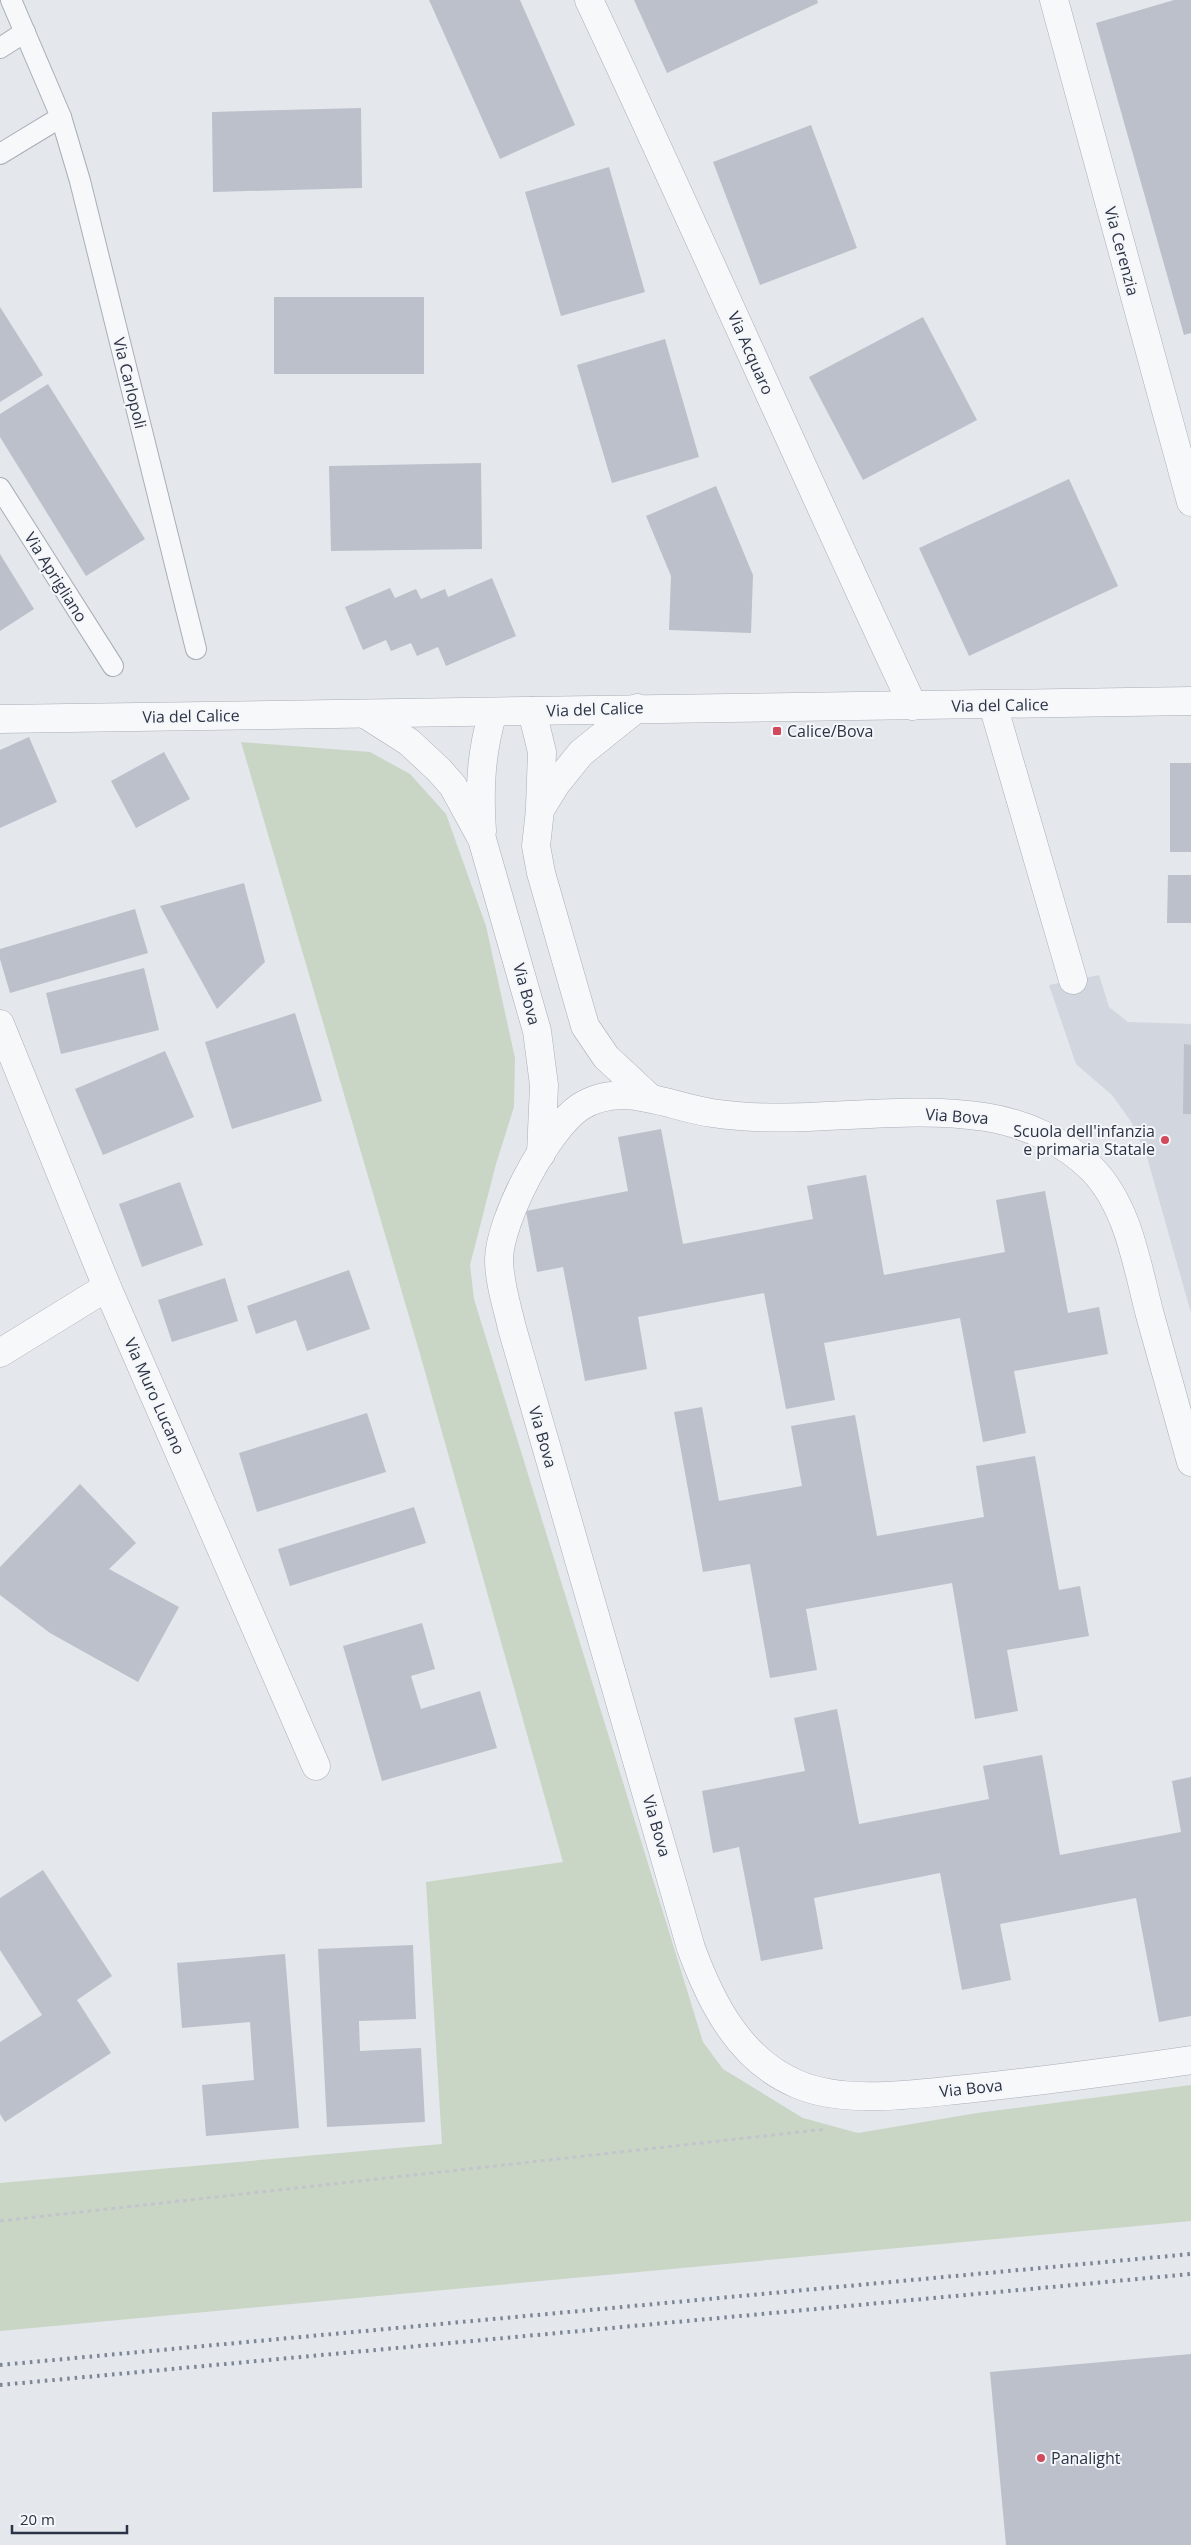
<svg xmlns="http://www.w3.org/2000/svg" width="1191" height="2545" viewBox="0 0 1191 2545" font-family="'Open Sans',sans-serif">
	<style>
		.built { fill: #d2d6de }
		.green { fill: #c9d6c5 }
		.building { fill: #bbc0ca }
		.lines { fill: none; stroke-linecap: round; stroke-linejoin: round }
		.lane-casing { stroke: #a9aeb7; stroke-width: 22 }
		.street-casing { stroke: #a9aeb7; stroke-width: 29 }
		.path { stroke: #c2c5cb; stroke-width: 3; stroke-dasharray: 4 4; stroke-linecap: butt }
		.lane { stroke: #f7f8fa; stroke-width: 20 }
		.street { stroke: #f7f8fa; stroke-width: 28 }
		.rail { stroke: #7d8696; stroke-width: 4; stroke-dasharray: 2.5 5; stroke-linecap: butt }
		.poi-dot { fill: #d1495b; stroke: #f4f6f9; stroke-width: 2 }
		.labels { text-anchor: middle; stroke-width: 4; stroke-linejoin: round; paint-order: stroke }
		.street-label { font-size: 16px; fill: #2b3445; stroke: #f4f6f9 }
		.poi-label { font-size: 16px; fill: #2b3445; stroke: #f4f6f9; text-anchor: start }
	</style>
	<rect width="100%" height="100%" fill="#e4e7ec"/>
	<polygon class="built" points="1099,975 1109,1007 1128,1022 1191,1024 1191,1313 1147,1157 1132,1123 1112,1095 1076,1064 1049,985"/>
	<polygon class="green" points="241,742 370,752 410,774 446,814 486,926 515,1058 514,1107 496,1164 470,1265 474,1299 703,2042 723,2069 803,2118 858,2133 977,2113 1191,2085 1191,2221 0,2331 0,2183 442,2144 426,1882 563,1862 420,1354"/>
	<g class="building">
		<polygon points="429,0 520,0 575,125 500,159"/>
		<polygon points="634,0 817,0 818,3 667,73"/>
		<polygon points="1174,0 1191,0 1191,333 1184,335 1096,23"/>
		<polygon points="361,108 362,188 213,192 212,112"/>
		<polygon points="811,125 857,248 760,285 713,162"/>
		<polygon points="609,167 645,292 561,316 525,192"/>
		<rect x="274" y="297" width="150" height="77"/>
		<polygon points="0,307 43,375 0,402"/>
		<polygon points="923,317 977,420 863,480 809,377"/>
		<polygon points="665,339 699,457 612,483 577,365"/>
		<polygon points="48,384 145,539 86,576 0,437 0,414"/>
		<polygon points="481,463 482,549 331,551 329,466"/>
		<polygon points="1069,479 1118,586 969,656 919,548"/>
		<polygon points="716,486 753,575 751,633 669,630 671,576 646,516"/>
		<polygon points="0,554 34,609 0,631"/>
		<polygon points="492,578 516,636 446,666 438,647 417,656 411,643 391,651 386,640 363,650 345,607 390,588 395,598 416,589 421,599 445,589 448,597"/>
		<polygon points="29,737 57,802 0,828 0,750"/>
		<polygon points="164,752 190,799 136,828 111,781"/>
		<rect x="1170" y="763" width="21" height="89"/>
		<polygon points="1168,875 1191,875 1191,923 1167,923"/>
		<polygon points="244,883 265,962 217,1009 160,906"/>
		<polygon points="135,909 148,953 10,993 0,959 0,949"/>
		<polygon points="144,968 159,1030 61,1054 46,993"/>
		<polygon points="295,1013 322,1101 232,1129 205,1042"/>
		<polygon points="1184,1044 1191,1045 1191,1114 1183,1114"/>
		<polygon points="165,1051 194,1117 103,1155 75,1089"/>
		<polygon points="661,1129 683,1244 813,1219 807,1186 866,1175 884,1275 1005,1252 996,1200 1045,1191 1068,1313 1099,1307 1108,1354 1014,1371 1026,1433 983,1442 960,1318 824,1343 835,1400 786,1409 764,1293 638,1317 647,1369 585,1381 563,1267 537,1272 526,1211 628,1191 618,1137"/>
		<polygon points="180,1182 203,1245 142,1267 119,1204"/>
		<polygon points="349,1270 370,1329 307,1351 296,1320 256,1334 247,1306"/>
		<polygon points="225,1278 238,1321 172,1342 158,1300"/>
		<polygon points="702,1407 719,1501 802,1486 791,1426 855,1415 877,1536 984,1517 976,1466 1035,1456 1059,1590 1080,1586 1089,1636 1007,1650 1018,1711 975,1719 952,1583 806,1609 817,1670 770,1678 750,1564 703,1572 674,1412"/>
		<polygon points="367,1413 386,1472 257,1512 239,1453"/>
		<polygon points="80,1484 136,1543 109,1569 179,1607 138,1682 50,1633 0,1595 0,1567"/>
		<polygon points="414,1507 426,1543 290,1586 278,1549"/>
		<polygon points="422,1623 435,1669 411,1676 421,1709 480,1691 497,1748 382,1781 343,1646"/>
		<polygon points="837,1709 859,1824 989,1799 983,1766 1042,1755 1060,1855 1181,1832 1172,1781 1191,1777 1191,2016 1159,2022 1136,1898 1000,1924 1011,1980 962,1990 940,1873 814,1898 823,1949 761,1961 739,1847 713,1853 702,1791 805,1771 794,1718"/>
		<polygon points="43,1870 112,1976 77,2000 111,2053 5,2122 0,2114 0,2042 42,2015 0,1950 0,1898"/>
		<polygon points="413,1945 416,2019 359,2021 360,2051 421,2048 425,2122 327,2127 318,1949"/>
		<polygon points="285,1954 299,2128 206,2136 202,2085 254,2080 250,2022 182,2028 177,1963"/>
		<polygon points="1191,2354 1191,2545 1006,2545 990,2372"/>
	</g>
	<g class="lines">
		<g class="lane-casing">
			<g id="lane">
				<polyline points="11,0 61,117 80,181 196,649"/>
				<polyline points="0,48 25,32"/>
				<polyline points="0,154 61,117"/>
				<polyline points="0,488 113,666"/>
			</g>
		</g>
		<g class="street-casing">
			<g id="street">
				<path d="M589,0C699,234 803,472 913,706"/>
				<polyline points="1054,0 1191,502"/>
				<polyline points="993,705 1073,980"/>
				<polyline points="637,708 581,753 556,784 540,810 536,846 541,873 585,1026 606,1057 649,1097"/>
				<polyline points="532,711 542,752 540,806"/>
				<polyline points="365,714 409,742 439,770 453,786 482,839 537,1031 544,1085 541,1154"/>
				<polyline points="0,719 1191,701"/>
				<path d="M482,831C479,789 481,752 493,712"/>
				<polyline points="0,1024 107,1287 316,1766"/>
				<polyline points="0,1353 107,1287"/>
				<path d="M1191,1462C1177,1413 1164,1364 1150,1315C1137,1266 1129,1207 1092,1169C1064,1141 1024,1123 985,1117C895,1103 802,1127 712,1113C669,1107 622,1080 580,1107C547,1129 500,1219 499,1259C499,1282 507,1306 512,1328L691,1948C711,2003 740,2060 797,2084C845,2105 915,2094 966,2089C1041,2081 1116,2071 1191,2060"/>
			</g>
		</g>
		<polyline class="path" points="0,2221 827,2129"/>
		<use href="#lane" class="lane"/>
		<use href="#street" class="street"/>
		<g class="rail">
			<polyline points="0,2365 1191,2254"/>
			<polyline points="0,2385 1191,2274"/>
		</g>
	</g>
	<g class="poi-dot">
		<rect x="772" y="726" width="10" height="10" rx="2.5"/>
		<circle cx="1165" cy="1140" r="5"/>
		<circle cx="1041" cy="2458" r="5"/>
	</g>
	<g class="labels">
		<g class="street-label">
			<text transform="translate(1122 251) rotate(75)" y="6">Via Cerenzia</text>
			<text transform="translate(751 353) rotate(66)" y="6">Via Acquaro</text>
			<text transform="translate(130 383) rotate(76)" y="6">Via Carlopoli</text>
			<text transform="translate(56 577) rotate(58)" y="6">Via Aprigliano</text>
			<text transform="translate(1000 705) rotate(-1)" y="6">Via del Calice</text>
			<text transform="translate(595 709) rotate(-2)" y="6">Via del Calice</text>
			<text transform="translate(191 716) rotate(-1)" y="6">Via del Calice</text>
			<text transform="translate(527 994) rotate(75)" y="6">Via Bova</text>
			<text transform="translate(957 1116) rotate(4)" y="6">Via Bova</text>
			<text transform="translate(155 1396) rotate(66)" y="6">Via Muro Lucano</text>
			<text transform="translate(543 1437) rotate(74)" y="6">Via Bova</text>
			<text transform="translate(657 1826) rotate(74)" y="6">Via Bova</text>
			<text transform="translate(971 2088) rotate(-6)" y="6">Via Bova</text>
		</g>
		<g class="poi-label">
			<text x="787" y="737">Calice/Bova</text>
			<text x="1155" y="1137" text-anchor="end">Scuola dell'infanzia<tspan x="1155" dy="18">e primaria Statale</tspan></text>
			<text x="1051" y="2464">Panalight</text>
		</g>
	</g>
	<path d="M12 2525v8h115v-8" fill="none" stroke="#2b3445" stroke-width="2.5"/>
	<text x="20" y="2525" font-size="15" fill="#2b3445" stroke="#f4f6f9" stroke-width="4" paint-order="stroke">20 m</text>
</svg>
